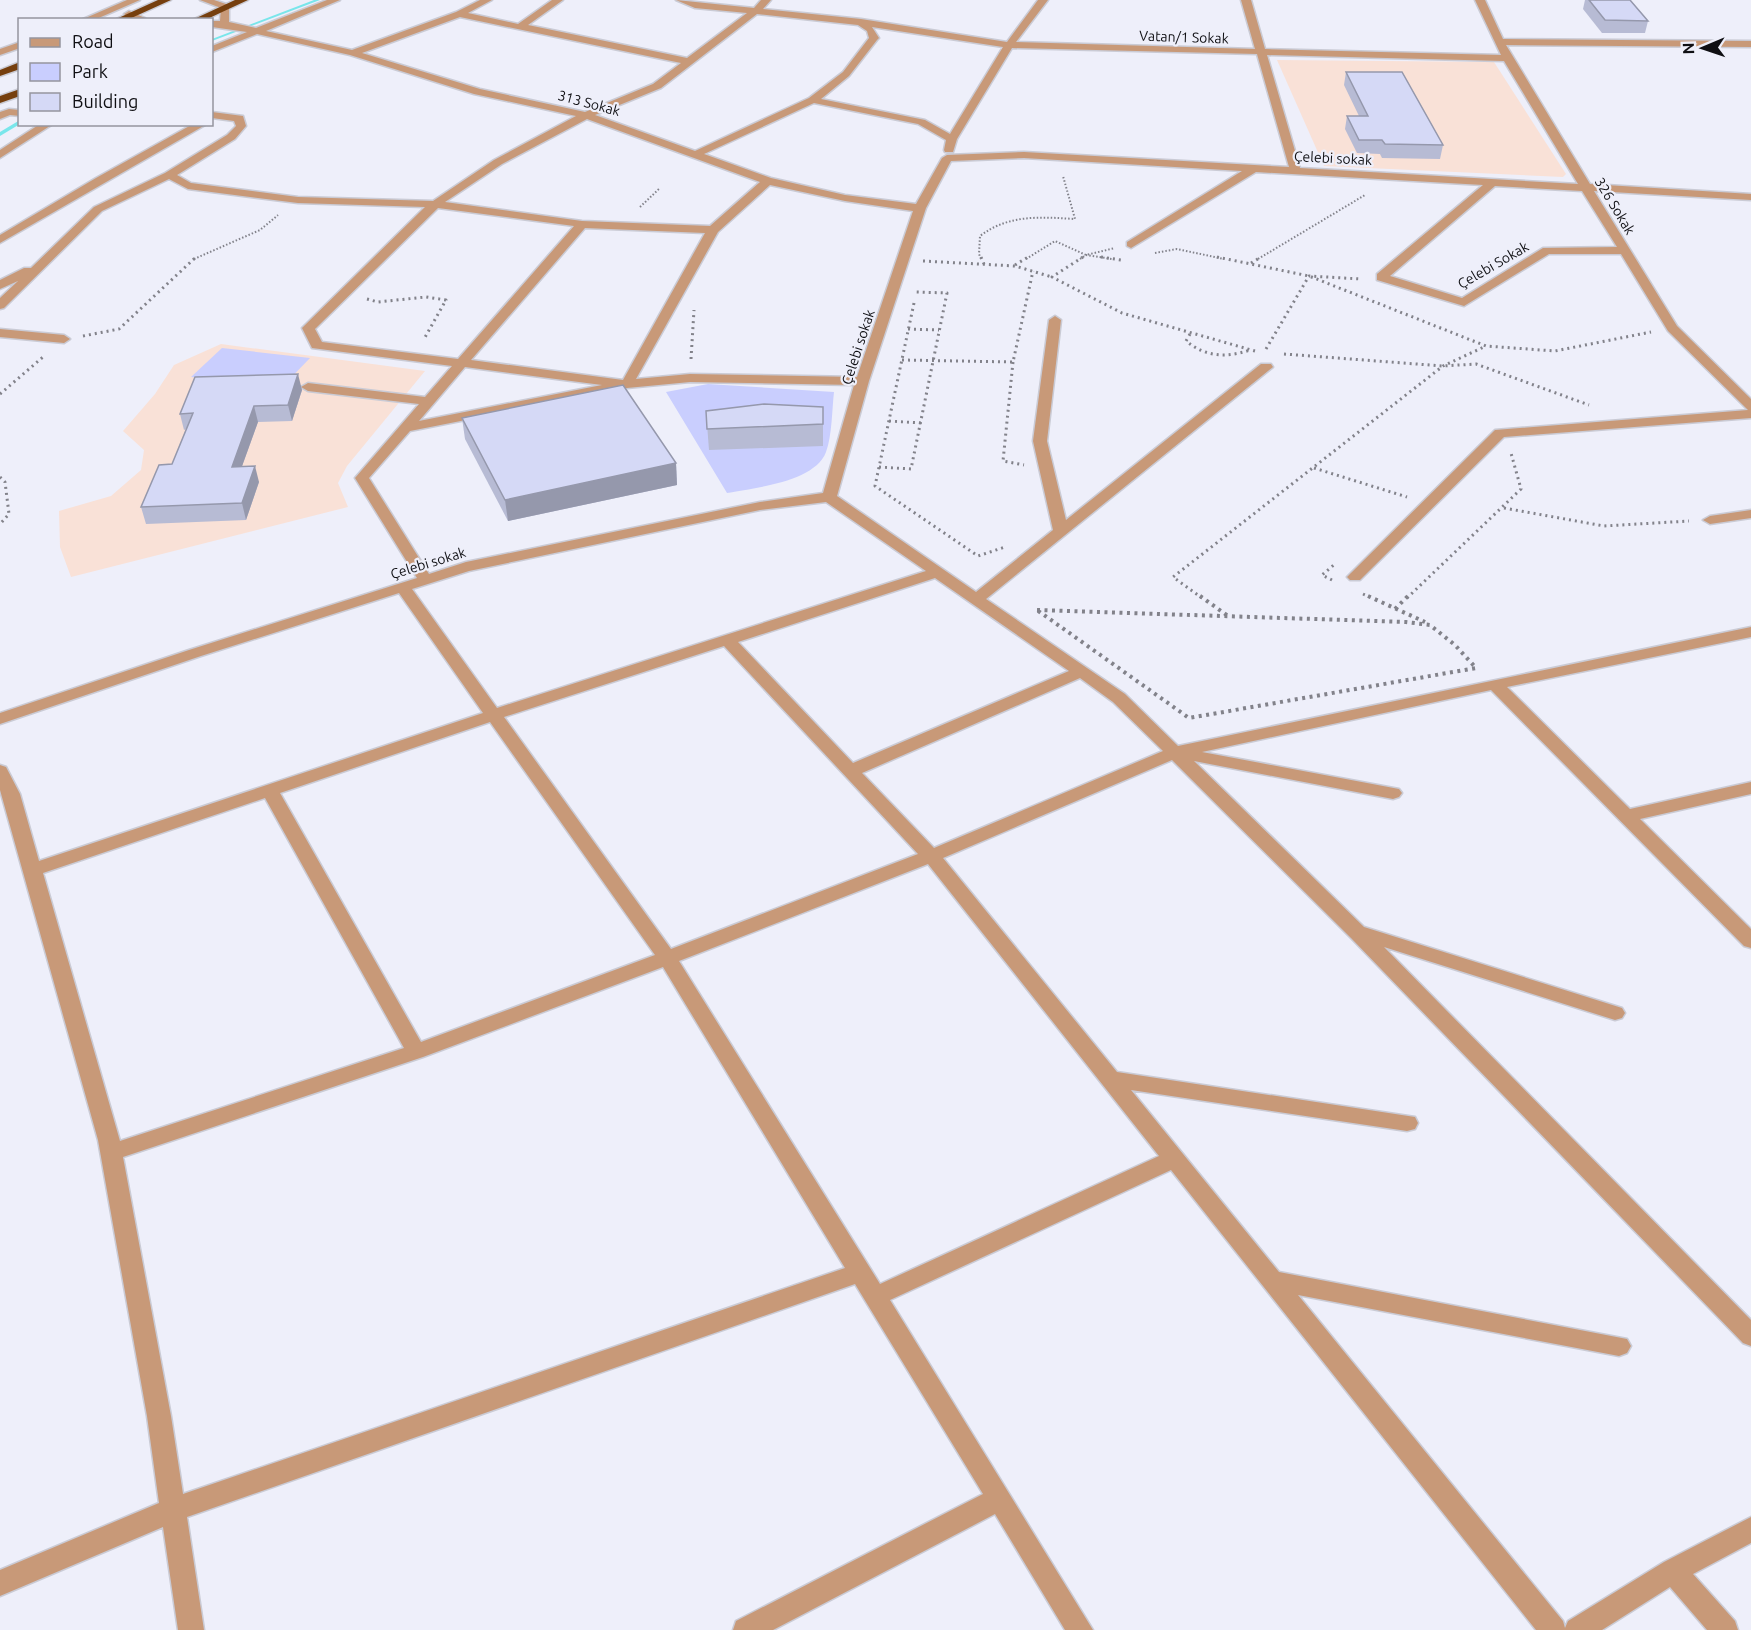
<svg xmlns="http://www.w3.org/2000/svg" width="1751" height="1630" viewBox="0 0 1751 1630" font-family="Ubuntu,sans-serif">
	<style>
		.education { fill: #f9e1d7 }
		.green { fill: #c9cefe }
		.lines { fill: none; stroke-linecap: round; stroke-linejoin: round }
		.stream { fill: #79e6eb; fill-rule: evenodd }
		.minor-casing { stroke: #cacbd5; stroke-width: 3 }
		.highway-casing { stroke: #cacbd5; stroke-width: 3 }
		.path-far2 { stroke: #82828a; stroke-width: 2; stroke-dasharray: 1.5 2; stroke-linecap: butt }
		.path-far1 { stroke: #82828a; stroke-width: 3; stroke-dasharray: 2 4; stroke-linecap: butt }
		.path { stroke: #82828a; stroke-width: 4; stroke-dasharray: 3 4.5; stroke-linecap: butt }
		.minor { fill: #c89978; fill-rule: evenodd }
		.highway { fill: #763f0e; fill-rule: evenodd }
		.wall { fill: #b7bbd4 }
		.shaded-wall { fill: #9598ac }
		.building { fill: #d5d9f6; stroke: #9598ac; stroke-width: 1.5 }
		.labels { text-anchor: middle; stroke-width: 4.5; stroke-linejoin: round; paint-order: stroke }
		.far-street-label { font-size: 14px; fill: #0f0f13; stroke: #eeeffa }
	</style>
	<rect width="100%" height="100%" fill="#eeeffa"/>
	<g class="education">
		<polygon points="1277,60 1494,62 1566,174 1563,177 1324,166"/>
		<polygon points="221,344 425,371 347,466 338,483 348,507 71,577 60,547 59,511 111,496 141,470 144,450 123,431 155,394 174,365"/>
	</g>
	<g class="green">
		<polygon points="222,348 310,358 281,388 191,377"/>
		<path d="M708,384L834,392C832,409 832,436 826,452C815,482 754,488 727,493L666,392Z"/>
	</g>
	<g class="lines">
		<g class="stream">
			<polygon points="314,0 320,0 212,41 212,39"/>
			<polygon points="20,120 20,124 0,136 0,132"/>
		</g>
		<g class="minor-casing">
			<g id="minor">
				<polygon points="127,0 140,0 94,20 81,20"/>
				<path d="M200,0H214L229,5V22L256,28L327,0H340L266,31L352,50L456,12L480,0H492L468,13L518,24L552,0H563L528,25L687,58L747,13L695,8L676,0L754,8L761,0H771L763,9L861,19L1007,42L1038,0H1048L1016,42L1255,49L1241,0H1251L1265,49L1501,55L1475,0H1485L1503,39L1751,41V47L1506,45L1590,184L1751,194V200L1594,191L1677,326L1751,399V418L1504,437L1360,580H1350L1347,577L1350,574L1495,430L1748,410L1668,331L1621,254H1549L1464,306L1377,280V274L1483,185L1256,172L1131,248L1127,246V242L1242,171L1024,158L951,161L926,208L869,381L837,496L976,592L1053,530L1033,441L1049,320L1055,316L1061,320L1047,441L1066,520L1261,364H1271L1273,367L986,599L1125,694L1178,746L1751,627V637L1507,687L1630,809L1751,782V794L1640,819L1751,929V948L1744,946L1491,690L1202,752L1399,789L1402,793L1399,797L1393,799L1194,761L1364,927L1622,1008L1625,1013L1622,1018L1615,1020L1384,947L1751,1320V1346L1743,1343L1351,938L1172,760L943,858L1117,1072L1415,1117L1418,1123L1415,1129L1407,1131L1131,1090L1279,1272L1627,1339L1631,1346L1627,1353L1619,1356L1298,1295L1563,1621L1565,1628L1568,1621L1664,1562L1751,1517V1543L1693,1574L1735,1621L1738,1630H1707L1670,1587L1602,1630H1536L1171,1170L890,1300L1093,1630H1065L995,1514L773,1630H733L736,1621L983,1494L855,1284L187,1517L204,1630H178L163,1527L0,1596V1570L159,1503L147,1416L98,1140L0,790V765L6,767L20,794L39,861L483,713L399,593L201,656L0,724V713L189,650L417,578L355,478L419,404L308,391L301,387L308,383L425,397L452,366L312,348L302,328L425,207L298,203L188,189L169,179L102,211L4,308L0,309V298L18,281L0,289V280L24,268H31L94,207L165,173L227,135L236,126L234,121L212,118V112L243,116L246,126L235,139L177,175L191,183L298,197L433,201L494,160L576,116L474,94L350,55L257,34L212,52V46L247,32L212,27V21H220L221,8ZM757,14L858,25L867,31L869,38L843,72L809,98L695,151L595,115L661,88ZM460,17L681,63L653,84L585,112L480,89L362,53ZM872,27L1003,47L950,134L925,120L821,99L849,76L877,40L879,38ZM1012,48L1257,54L1289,167L1024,152L947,155L942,158L916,204L845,195L771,178L704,154L814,103L918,124L946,140L944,150L945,152H953L957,139ZM1267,55L1504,61L1578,184L1300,168ZM587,119L760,182L710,226L582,221L445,202L502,164ZM770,185L845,201L913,211L857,377L690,374L636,379L718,232ZM1495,186L1582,191L1617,247L1543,248L1462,298L1390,276ZM438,208L574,226L458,359L322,342L315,329ZM585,228L705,233L623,380L471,360ZM465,367L602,385L419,421ZM690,382L854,385L823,493L760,502L466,562L429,574L369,478L410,431L627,388ZM826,502L926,571L497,708L412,589L469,571L760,510ZM935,578L1069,671L853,763L738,642ZM724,646L918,854L671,949L504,717ZM1080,678L1113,702L1163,751L934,848L862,773ZM490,722L655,955L421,1042L280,793ZM265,798L404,1048L120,1141L43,873ZM928,864L1159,1156L880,1284L679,961ZM663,967L845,1268L183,1494L171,1416L123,1157L423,1057Z"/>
				<path d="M129,11L145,18L146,20C138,20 130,20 124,14Z"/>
				<polygon points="20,42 20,48 0,55 0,49"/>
				<polygon points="9,109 20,110 20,116 10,115 0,119 0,112"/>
				<polygon points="40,124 53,124 0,158 0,150"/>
				<polygon points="193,124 207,124 0,243 0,235 96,178"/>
				<polygon points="0,329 64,335 70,339 64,343 0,337"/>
				<polygon points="1751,510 1751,518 1710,524 1703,520 1710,516"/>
			</g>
		</g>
		<g class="highway-casing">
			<g id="highway">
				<polygon points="158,0 171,0 127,20 114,20"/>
				<polygon points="235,0 248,0 205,20 192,20"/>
				<polygon points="20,62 20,69 0,76 0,70"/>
				<polygon points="20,89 20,96 0,103 0,96"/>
			</g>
		</g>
		<g class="path-far2">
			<polyline points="640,207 660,188"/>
			<polyline points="1155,253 1177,249 1224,259"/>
			<polyline points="194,259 260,230 278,215"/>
			<path d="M981,259L979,254L980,236C1009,214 1041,217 1075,219L1063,176"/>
			<polyline points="1026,259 1055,241 1086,255 1115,248"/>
			<polyline points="1080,259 1086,255 1112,259"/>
			<polyline points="1258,259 1365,195"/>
		</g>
		<g class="path-far1">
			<polyline points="981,257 984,264"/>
			<polyline points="1083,257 1052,277 1122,313 1255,351"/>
			<polyline points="1101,257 1121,260"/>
			<polyline points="1217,257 1309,276 1486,346 1555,351 1651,332"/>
			<polyline points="923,261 1015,266 1052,277"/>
			<polyline points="1251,263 1261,257"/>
			<polyline points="1015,265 1028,257"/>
			<polyline points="367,299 378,302 426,297 446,300 424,339"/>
			<polyline points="914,303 875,486 978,556 1005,547"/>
			<polyline points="908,329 939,330"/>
			<path d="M1190,334L1186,341C1206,357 1226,358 1250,350"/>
			<polyline points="83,336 119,329 196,257"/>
			<polyline points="1266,349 1309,276 1361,279"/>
			<polyline points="1284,354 1443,366 1476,364 1589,405"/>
			<polyline points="691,359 694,310"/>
			<polyline points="902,360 1013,362 1033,271"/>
			<polyline points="1013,362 1003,461 1024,465"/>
			<polyline points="0,394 43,357"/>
			<polyline points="889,421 921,423"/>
			<polyline points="879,467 911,469 947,293 916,292"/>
			<polyline points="1314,468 1407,497"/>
			<polyline points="0,477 5,482 9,514 0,524"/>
			<polyline points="1504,508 1604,526 1689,521"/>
			<polyline points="1332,580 1322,575 1335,564"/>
			<polyline points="1363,594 1372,598"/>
			<polyline points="1202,598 1173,577 1443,366 1486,346"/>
			<polyline points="1407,598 1521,489 1511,453"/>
		</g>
		<g class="path">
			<polyline points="1200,596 1228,616"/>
			<polyline points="1368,596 1425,622"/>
			<polyline points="1395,609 1408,596"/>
			<polygon points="1037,610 1406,622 1430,625 1455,645 1476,668 1189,718"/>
		</g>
		<use href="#minor" class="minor"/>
		<use href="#highway" class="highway"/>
	</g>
	<g class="wall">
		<polygon points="1585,0 1630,0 1648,21 1645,33 1602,33 1583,9"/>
		<polygon points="1346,72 1443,145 1440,159 1382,158 1380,154 1357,153 1345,129 1347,116 1359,116 1344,85"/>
		<polygon points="302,390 292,421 258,422 242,466 259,482 246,520 146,524 141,507 172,464 186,429 184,430 180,414"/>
		<polygon points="823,407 823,446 709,450 706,411"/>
		<polygon points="462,418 676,463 677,485 508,521 465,439"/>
	</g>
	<g class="shaded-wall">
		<polygon points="298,374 302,390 292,421 288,405"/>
		<polygon points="254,406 258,422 236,483 232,467"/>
		<polygon points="676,463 677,485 508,521 505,500"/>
		<polygon points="255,466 259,482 246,520 242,503"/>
	</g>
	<g class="building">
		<polygon points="1589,0 1630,0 1648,21 1605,20"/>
		<polygon points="1346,72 1402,72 1443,145 1385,144 1382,140 1359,140 1347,116 1368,116"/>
		<polygon points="298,374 288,405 254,406 232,467 255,466 242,503 141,507 159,465 172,464 193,413 180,414 195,377"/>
		<polygon points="623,385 676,463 505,500 462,418"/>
		<polygon points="764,404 823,407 823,424 707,429 706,411"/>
	</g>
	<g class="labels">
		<g class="far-street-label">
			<text transform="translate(1184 37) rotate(2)" y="5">Vatan/1 Sokak</text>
			<text transform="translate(589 103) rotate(15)" y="5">313 Sokak</text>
			<text transform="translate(1333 158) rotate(3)" y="5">Çelebi sokak</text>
			<text transform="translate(1615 206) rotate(59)" y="5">326 Sokak</text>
			<text transform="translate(1493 265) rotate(-30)" y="5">Çelebi Sokak</text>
			<text transform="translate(858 347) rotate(-72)" y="5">Çelebi sokak</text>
			<text transform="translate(428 563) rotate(-17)" y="5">Çelebi sokak</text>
		</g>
	</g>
	<rect x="18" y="18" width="195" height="108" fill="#eeeffa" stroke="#95959e" stroke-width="1.5"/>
	<rect x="30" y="38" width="30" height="9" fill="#c89978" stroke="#95959e" stroke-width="1.5"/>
	<text x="72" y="48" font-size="18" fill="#0f0f13">Road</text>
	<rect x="30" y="63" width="30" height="18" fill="#c9cefe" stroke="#95959e" stroke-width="1.5"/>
	<text x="72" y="78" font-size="18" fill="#0f0f13">Park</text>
	<rect x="30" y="93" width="30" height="18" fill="#d5d9f6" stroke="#95959e" stroke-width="1.5"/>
	<text x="72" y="108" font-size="18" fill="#0f0f13">Building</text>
	<g transform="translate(1703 48) rotate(268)" stroke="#eeeffa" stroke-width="4.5" paint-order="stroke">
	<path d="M0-4.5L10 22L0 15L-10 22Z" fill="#0f0f13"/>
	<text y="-9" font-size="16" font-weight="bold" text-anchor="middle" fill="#0f0f13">N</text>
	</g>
</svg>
